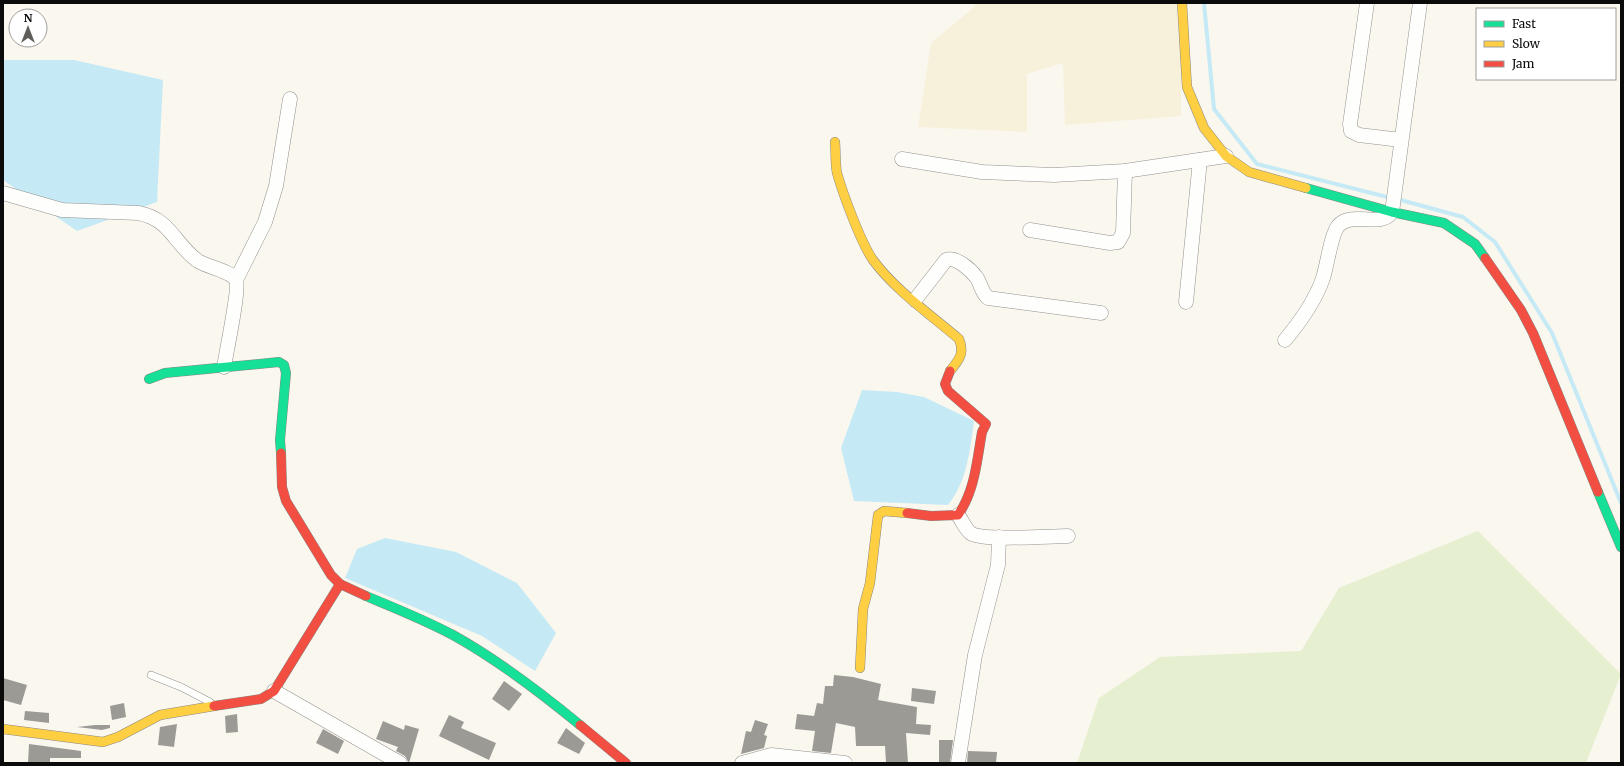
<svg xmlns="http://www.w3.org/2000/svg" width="1624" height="766" viewBox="0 0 1624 766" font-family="Merriweather,serif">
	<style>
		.farmland { fill: #f7f1db }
		.green { fill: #e6efcf }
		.water { fill: #c5eaf5 }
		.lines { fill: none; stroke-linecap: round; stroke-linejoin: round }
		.stream { stroke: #c5eaf5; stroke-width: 4 }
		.building { fill: #9c9a95 }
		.lane-casing { stroke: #93918e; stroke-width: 8 }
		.street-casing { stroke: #93918e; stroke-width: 15 }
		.fast-casing { stroke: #898884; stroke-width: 10 }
		.slow-casing { stroke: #898884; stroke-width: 10 }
		.jam-casing { stroke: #898884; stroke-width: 10 }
		.lane { stroke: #fefefd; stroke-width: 7 }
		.street { stroke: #fefefd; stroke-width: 14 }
		.fast { stroke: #16e098; stroke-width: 9 }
		.slow { stroke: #ffcf43; stroke-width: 9 }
		.jam { stroke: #f24e42; stroke-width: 9 }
	</style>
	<rect width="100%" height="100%" fill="#faf7ef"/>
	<polygon class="farmland" points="975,3 1181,3 1181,116 1065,125 1063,63 1027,74 1027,132 918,127 931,43 974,7"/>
	<polygon class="green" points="1478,531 1621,674 1586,763 1077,763 1099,698 1160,657 1301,651 1339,588"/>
	<g class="water">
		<polygon points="3,60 74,60 163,80 157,202 77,231 3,180"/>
		<path d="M862,390L897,392L924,397L974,421C970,451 967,481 948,505L854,501L841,448Z"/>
		<polygon points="385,538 456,552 517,583 556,633 535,671 482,636 345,578 357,549"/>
	</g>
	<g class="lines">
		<g class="stream">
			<polyline points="1204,3 1214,109 1257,164 1391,198"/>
			<polyline points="1397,199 1463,217 1495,242 1552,333 1621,503"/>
		</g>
	</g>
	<g class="building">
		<polygon points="834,675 853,677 881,684 878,700 917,707 916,724 931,725 930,735 906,733 908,763 886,763 885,746 856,746 855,727 836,723 831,753 812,751 815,731 795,729 797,714 814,716 817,703 823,704 825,686 833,686"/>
		<polygon points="3,678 27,685 21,705 3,700"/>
		<polygon points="504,681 522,694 509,711 492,699"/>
		<polygon points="912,688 936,691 934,704 911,701"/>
		<polygon points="124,703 126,717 112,720 110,706"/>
		<polygon points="25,711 49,713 49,723 24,720"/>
		<polygon points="237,714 238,732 226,733 225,716"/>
		<polygon points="449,715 464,722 461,728 496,743 489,760 439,736"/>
		<polygon points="755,720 768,724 764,735 767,736 764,748 741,754 746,731 751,732"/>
		<polygon points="383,721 404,730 405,725 419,729 409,763 405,756 396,751 398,747 376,739"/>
		<polygon points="177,724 174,747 158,745 160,727"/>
		<polygon points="95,725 110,725 110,728 102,730 77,727"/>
		<polygon points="566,728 585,743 579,754 557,743"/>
		<polygon points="323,729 344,741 338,754 316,743"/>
		<polygon points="939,740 953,740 950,763 939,763"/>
		<polygon points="29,744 81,751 81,758 50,758 50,763 28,763"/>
		<polygon points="968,751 997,752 996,763 967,763"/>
	</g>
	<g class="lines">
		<g class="lane-casing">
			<polyline id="lane" points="151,675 181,687 210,702"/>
		</g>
		<g class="street-casing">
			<g id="street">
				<polyline points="1367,3 1350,124 1351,131 1359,135 1401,140"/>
				<polyline points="902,159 982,172 1054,175 1125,171 1226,156"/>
				<path d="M3,193L62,210L138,213C171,219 174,244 198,261C207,267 231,271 236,280C240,288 226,353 224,367"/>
				<polyline points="1030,230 1110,243 1118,242 1123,233 1125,171"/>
				<polyline points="236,280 265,222 276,186 290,99"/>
				<path d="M915,300L946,260C956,256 971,270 977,278C981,285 982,293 988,298L1101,313"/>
				<polyline points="1186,302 1200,160"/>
				<path d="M1285,340C1300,322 1315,302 1323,278C1327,266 1331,235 1338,226C1352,210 1380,229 1392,212L1420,3"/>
				<path d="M958,515C962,520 966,531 972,534C987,541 1049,536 1068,536"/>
				<polyline points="274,691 400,763"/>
				<polyline points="742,763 771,755 845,763"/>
				<polyline points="958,763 975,655 998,565 999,537"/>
			</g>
		</g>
		<g class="fast-casing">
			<g id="fast">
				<polyline points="1306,188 1392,212 1444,223 1475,244 1485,258"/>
				<polyline points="149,379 165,373 279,362 284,365 286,373 280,440 281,453"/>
				<polyline points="1598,492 1621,547"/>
				<path d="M366,596C395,608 425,620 453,635C498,660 540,692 580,725"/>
			</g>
		</g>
		<g class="slow-casing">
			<g id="slow">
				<polyline points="1182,3 1187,87 1204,128 1226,156 1249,172 1306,188"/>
				<path d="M835,142C836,152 835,163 837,173C843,194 861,243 873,260C895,290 931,315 959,339C965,353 959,360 950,371"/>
				<polyline points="860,668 863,609 870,583 878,515 884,511 907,513"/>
				<polyline points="3,729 103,742 118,737 160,715 214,706"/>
			</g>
		</g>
		<g class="jam-casing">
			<g id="jam">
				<polyline points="1485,258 1521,310 1533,333 1598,492"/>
				<polyline points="281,453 282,487 286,501 331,575 340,584 366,596"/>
				<path d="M907,513L931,516L958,515C975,491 977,460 982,432L986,424L948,391L945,384L950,371"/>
				<polyline points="214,706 261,699 274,691 340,584"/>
				<polyline points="580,725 626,763"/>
			</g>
		</g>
		<use href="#lane" class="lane"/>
		<use href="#street" class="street"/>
		<use href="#fast" class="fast"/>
		<use href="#slow" class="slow"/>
		<use href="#jam" class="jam"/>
	</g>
	<rect width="1624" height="766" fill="none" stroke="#0b0b0b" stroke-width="8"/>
	<rect x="1476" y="8" width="140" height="72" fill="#ffffff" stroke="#9d9d9d"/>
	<rect x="1484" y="21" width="20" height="6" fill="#16e098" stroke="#9d9d9d"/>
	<text x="1512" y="28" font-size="12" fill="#0b0b0b">Fast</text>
	<rect x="1484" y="41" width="20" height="6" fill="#ffcf43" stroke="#9d9d9d"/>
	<text x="1512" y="48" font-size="12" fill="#0b0b0b">Slow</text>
	<rect x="1484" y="61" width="20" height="6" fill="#f24e42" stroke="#9d9d9d"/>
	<text x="1512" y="68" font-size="12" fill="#0b0b0b">Jam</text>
	<g transform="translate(28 28)"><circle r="19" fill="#ffffff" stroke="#9d9d9d"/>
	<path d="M0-3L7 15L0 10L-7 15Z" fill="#5f5e5b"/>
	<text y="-6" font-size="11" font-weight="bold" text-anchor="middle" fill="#0b0b0b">N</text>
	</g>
</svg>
